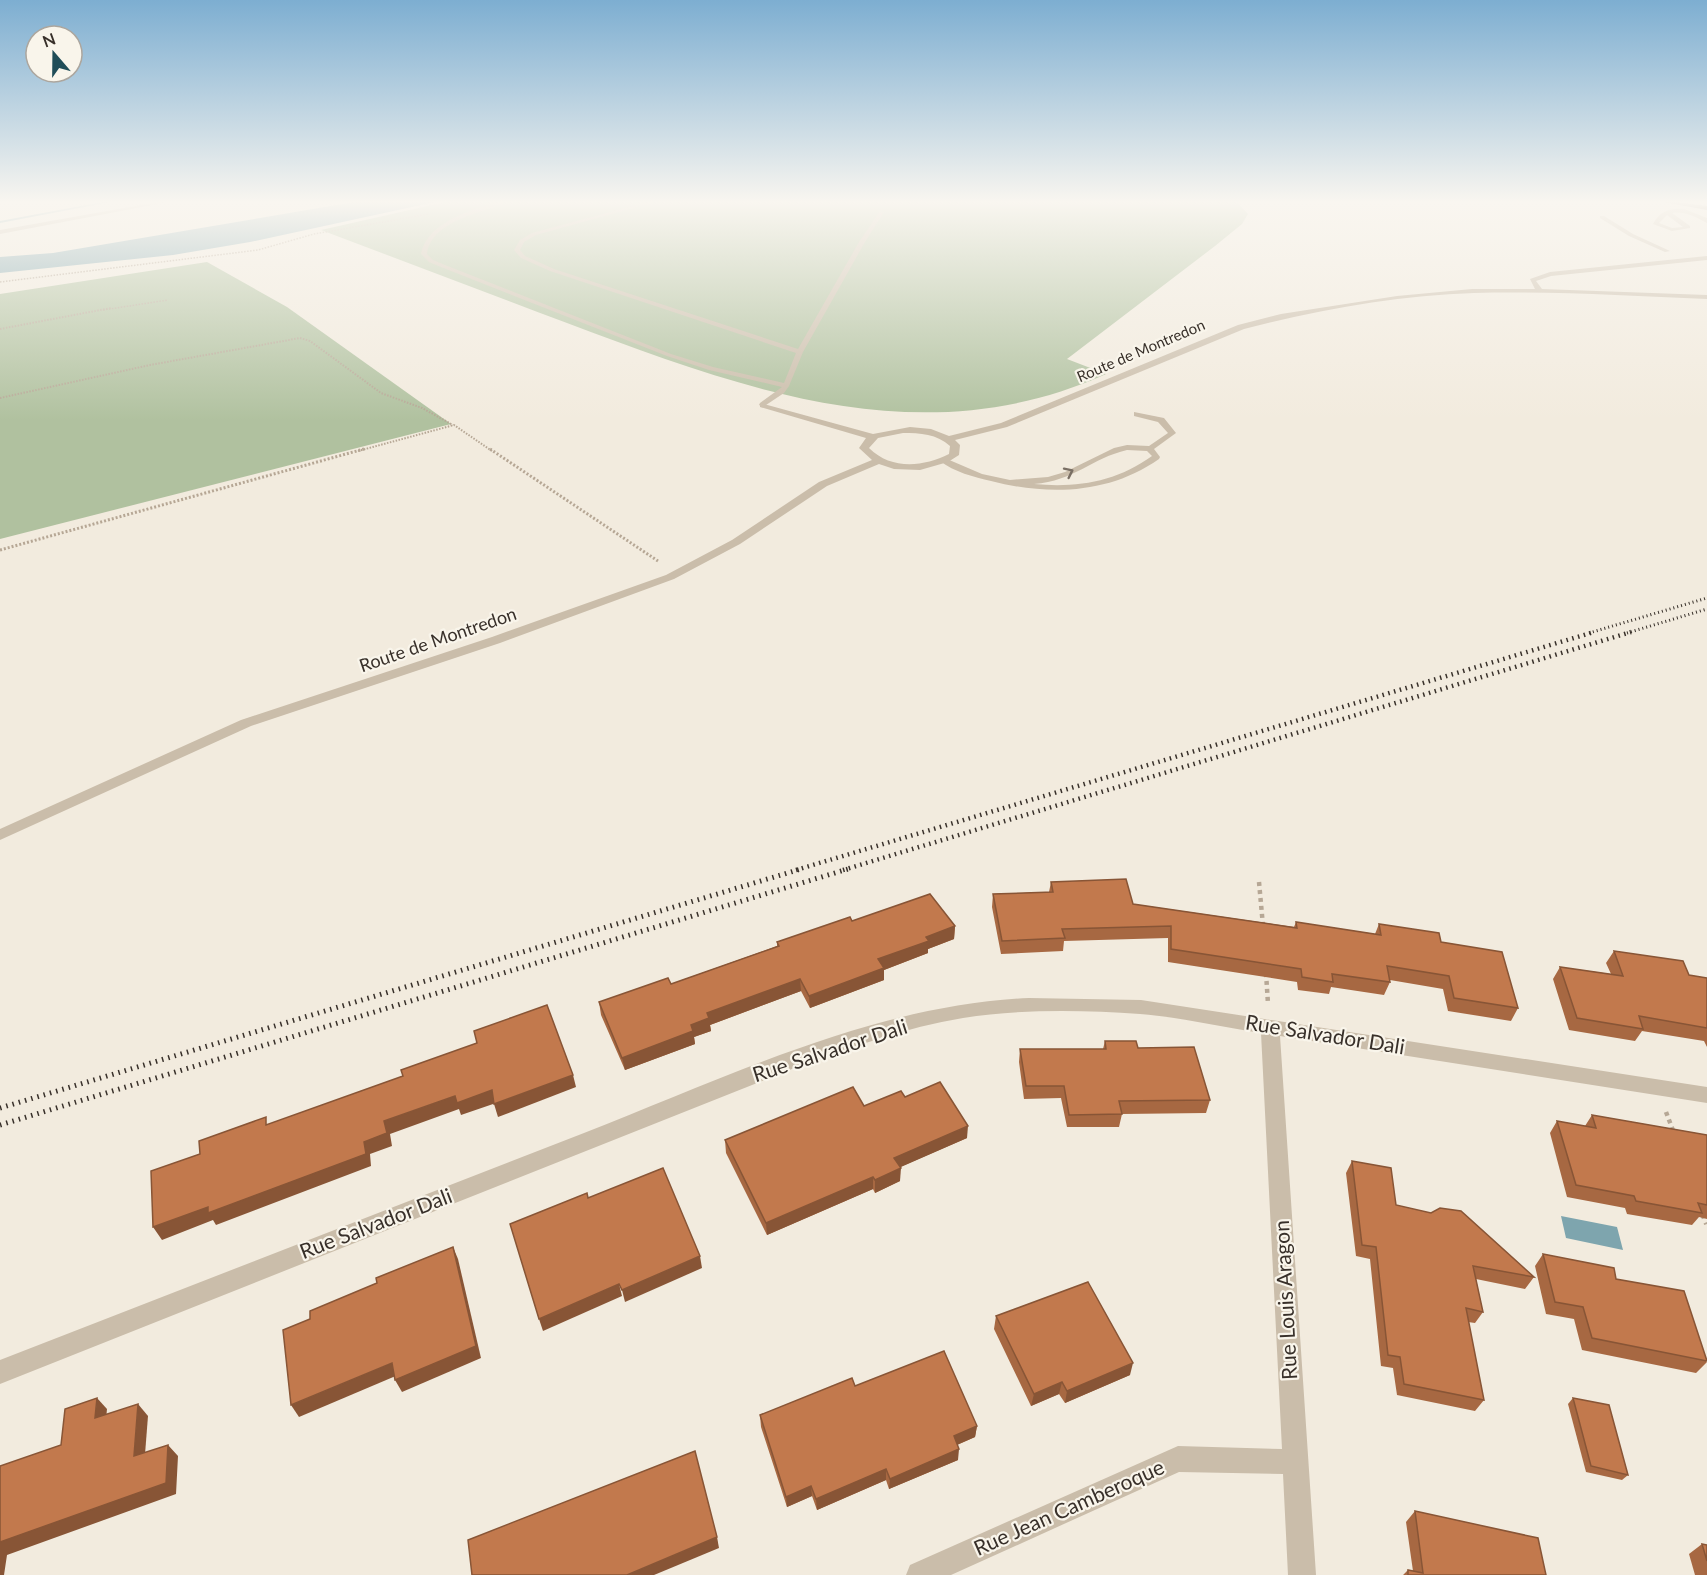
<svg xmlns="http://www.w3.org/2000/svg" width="1707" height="1575" viewBox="0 0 1707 1575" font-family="Lato,sans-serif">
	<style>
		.green { fill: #b0c19f }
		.water { fill: #7ea5ae }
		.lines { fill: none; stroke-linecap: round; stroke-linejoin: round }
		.stream { fill: #7ea5ae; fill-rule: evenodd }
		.path-far4 { stroke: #b6a795; stroke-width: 1.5; stroke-dasharray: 1.5 1.5; stroke-linecap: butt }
		.path-far3 { stroke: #b6a795; stroke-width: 2; stroke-dasharray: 1.5 1.5; stroke-linecap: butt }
		.path-far2 { stroke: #b6a795; stroke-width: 3; stroke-dasharray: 2 2; stroke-linecap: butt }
		.path-far1 { stroke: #b6a795; stroke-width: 4.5; stroke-dasharray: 4 4; stroke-linecap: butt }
		.path { stroke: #b6a795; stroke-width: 6; stroke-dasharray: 4.5 4.5; stroke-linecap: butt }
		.lane { fill: #cabdaa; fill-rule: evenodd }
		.street { fill: #cabdaa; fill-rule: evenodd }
		.primary { fill: #79695b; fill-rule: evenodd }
		.rail-far2 { stroke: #38302a; stroke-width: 3; stroke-dasharray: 1 3; stroke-linecap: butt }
		.rail-far1 { stroke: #38302a; stroke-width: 4.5; stroke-dasharray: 1.5 4.5; stroke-linecap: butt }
		.rail { stroke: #38302a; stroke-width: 5; stroke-dasharray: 1.5 5; stroke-linecap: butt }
		.wall { fill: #a76842 }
		.shaded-wall { fill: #885536 }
		.building { fill: #c2794d; stroke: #885536; stroke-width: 1.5 }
		.oneway { stroke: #7a6f64 }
		.labels { text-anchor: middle; stroke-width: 4.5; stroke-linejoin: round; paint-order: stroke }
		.far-street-label { font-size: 15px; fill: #38302a; stroke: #f9f5eb }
		.street-label { font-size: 18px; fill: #38302a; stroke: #f9f5eb }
		.near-street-label { font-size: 21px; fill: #38302a; stroke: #f9f5eb }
	</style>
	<rect width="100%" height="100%" fill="#f2ebde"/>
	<g class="green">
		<path d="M454,200H1235L1248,214L1242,224L1215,246L1067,359L1106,374C922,457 743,389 567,323C485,292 403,261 321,230Z"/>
		<polygon points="207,262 287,307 451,424 0,539 0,294"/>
	</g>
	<g class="water">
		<polygon points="366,200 444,200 250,242 173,255 0,273 0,257 53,253"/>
		<polygon points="1561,1216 1617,1227 1623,1250 1566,1238"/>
	</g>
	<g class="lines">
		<polygon class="stream" points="113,200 121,200 0,223 0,221"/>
		<g class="path-far4">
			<polyline points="0,282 258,250 314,234 429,214"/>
			<polyline points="103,310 168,300"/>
		</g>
		<g class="path-far3">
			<polyline points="0,329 111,308"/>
			<polyline points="0,398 150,365 300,338 310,341 381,393 422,408 453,425"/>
			<polyline points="358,451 454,425 492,451"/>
		</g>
		<g class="path-far2">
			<polyline points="490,449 658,561"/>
			<polyline points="0,550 364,449"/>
		</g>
		<g class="path-far1">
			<polyline points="1259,882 1263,926"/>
			<polyline points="1266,973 1268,1004"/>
			<polyline points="1666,1112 1674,1133"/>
		</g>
		<polyline class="path" points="1703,1214 1707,1224"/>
		<g class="lane">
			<polygon points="169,200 179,200 0,234 0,230"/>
			<path d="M504,200H511C485,213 432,219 427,254L433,260L445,265L671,354L713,367L784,383L796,353L550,271L521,258L514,250L520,240L532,233L655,200H662L536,235L524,242L520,250L525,256L554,269L798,349L859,242L880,211L884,212L865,242L803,352L789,386L784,393L763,407L759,405L760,403L782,387L709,370L667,356L441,267L429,262L421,254C427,221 476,208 504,200Z"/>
			<path d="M1134,412L1164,418L1176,433L1154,449L1160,457L1159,459C1109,494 1049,496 991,481C974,477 954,472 940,461L947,459L982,474L1010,480L1048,477L1065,472L1114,448L1127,445L1149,446L1168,433L1158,422L1134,416ZM1127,450L1147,451L1152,456C1116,482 1077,488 1034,484C1074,481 1092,458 1127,450Z"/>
		</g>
		<g class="street">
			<path d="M1684,209L1707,218V223C1695,217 1686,211 1672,213L1690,226V228L1672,231L1653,224C1660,211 1670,208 1684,209ZM1667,215L1683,227L1672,228L1659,223Z"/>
			<polygon points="1600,216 1604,216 1633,234 1670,251 1665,252 1629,236 1600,218"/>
			<path d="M1707,256V260L1551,276L1536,281L1542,289L1707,295V299C1629,296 1552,291 1474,293C1398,295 1318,310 1244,329L1007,427L955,440L960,445L959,455L948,462L920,470L894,469L879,464L827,486L740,544L674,579L500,643L251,726L0,840V829L241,720L492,637L666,575L732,540L819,482L872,460L859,448L866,438L760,407V403L873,434L910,427L931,429L949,436L1001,423L1238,325L1281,314L1397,296L1472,289H1535L1530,279L1550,272ZM903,433C920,433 937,434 950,446L949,454C923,467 891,470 869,448L878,438Z"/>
			<path d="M1029,998L1141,1000L1707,1087V1103L1280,1036L1316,1575H1288L1283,1474L1179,1472L951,1575H906L910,1565L1178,1446L1282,1449L1261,1033C1221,1027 1180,1017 1140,1014C1082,1010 1020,1009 963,1018C906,1027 851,1048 797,1067L0,1384V1360C195,1284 389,1209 584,1133C727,1077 874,1005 1029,998Z"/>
		</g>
		<polygon class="primary" points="1660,200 1707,206 1707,210 1663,202"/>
		<g class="rail-far2">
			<polyline points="1589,633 1707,598"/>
			<polyline points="1627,633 1707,609"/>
		</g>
		<g class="rail-far1">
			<polyline points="796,870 1594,632"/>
			<polyline points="843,870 1631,632"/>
		</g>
		<g class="rail">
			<polyline points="0,1108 801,869"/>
			<polyline points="0,1125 848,869"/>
		</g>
	</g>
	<g class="wall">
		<polygon points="1051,882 1133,904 1294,927 1296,922 1375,934 1379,924 1441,942 1518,1008 1511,1021 1448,1011 1443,989 1390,980 1390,982 1384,995 1331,987 1329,994 1298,990 1297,982 1168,962 1168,938 1064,941 1063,951 1001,954 992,907 993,894 1049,892"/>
		<polygon points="852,921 955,926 954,939 928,949 928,953 884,970 884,980 810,1008 801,991 710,1025 711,1031 694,1037 695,1044 625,1070 601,1015 599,1002 671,984 777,946 777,942"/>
		<polygon points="1614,951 1689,975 1707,978 1707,1047 1704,1041 1642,1031 1635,1041 1569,1030 1553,979 1560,967 1611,974 1606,963"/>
		<polygon points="1105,1041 1138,1048 1210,1100 1206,1113 1122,1114 1119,1127 1067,1127 1061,1098 1024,1099 1019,1062 1020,1049 1103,1049"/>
		<polygon points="905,1097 967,1138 900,1167 900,1181 875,1193 873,1189 767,1235 726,1153 725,1140"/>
		<polygon points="1592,1115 1707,1135 1707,1219 1699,1217 1692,1225 1627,1214 1625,1208 1567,1197 1550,1133 1557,1121 1585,1126"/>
		<polygon points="1352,1161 1396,1205 1534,1277 1525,1289 1476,1279 1483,1312 1475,1323 1468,1322 1484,1400 1475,1411 1397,1395 1393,1368 1381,1366 1370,1259 1356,1256 1346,1173"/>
		<polygon points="1543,1254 1616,1279 1707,1362 1696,1373 1582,1350 1574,1319 1546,1314 1535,1266"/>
		<polygon points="996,1316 1130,1375 1065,1403 1059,1394 1031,1406 994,1329"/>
		<polygon points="855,1386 977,1426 975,1437 957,1445 958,1460 889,1489 886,1480 817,1510 812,1496 787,1507 761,1427 760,1415"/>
		<polygon points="1573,1398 1628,1475 1622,1480 1586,1472 1568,1404"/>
		<polygon points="1415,1511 1546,1575 1403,1575 1408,1570 1413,1571 1406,1522"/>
		<polygon points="1702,1544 1707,1545 1707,1575 1695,1575 1689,1554"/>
	</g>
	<g class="shaded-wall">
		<polygon points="955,926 954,939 928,949 928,953 884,970 884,980 810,1008 809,996 878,959 926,937"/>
		<polygon points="800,979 801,991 710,1025 711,1031 694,1037 695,1044 625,1070 622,1058 691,1025 707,1013"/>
		<polygon points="573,1075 576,1087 498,1117 494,1104"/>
		<polygon points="492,1090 496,1103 461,1115 459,1109 390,1134 392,1146 370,1154 371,1166 216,1225 213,1220 162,1240 153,1227 364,1142 384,1121 455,1096"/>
		<polygon points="968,1126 967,1138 894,1170 894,1158"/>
		<polygon points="901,1168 900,1181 875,1193 875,1180"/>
		<polygon points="873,1177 873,1189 767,1235 766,1223"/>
		<polygon points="453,1247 458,1259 481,1358 402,1392 395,1380"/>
		<polygon points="700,1256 702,1268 625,1302 622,1290"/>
		<polygon points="619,1284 622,1296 543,1331 539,1319"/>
		<polygon points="392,1363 398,1375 299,1417 291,1405"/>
		<polygon points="1133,1363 1130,1375 1065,1403 1067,1391"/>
		<polygon points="1062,1382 1059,1394 1031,1406 1034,1394"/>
		<polygon points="97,1398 107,1409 105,1429 95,1418"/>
		<polygon points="138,1404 148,1416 144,1467 134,1456"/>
		<polygon points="977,1426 975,1437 952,1447 954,1436"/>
		<polygon points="168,1445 178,1456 176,1494 7,1555 4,1575 0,1575 0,1542"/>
		<polygon points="959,1449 958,1460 889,1489 890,1479"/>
		<polygon points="886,1469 886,1480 817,1510 816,1499"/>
		<polygon points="811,1486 812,1496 787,1507 786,1497"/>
		<polygon points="717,1537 719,1548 654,1575 627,1575"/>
	</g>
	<g class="building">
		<polygon points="1126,879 1133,904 1297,928 1296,922 1381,935 1379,924 1439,933 1441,942 1502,952 1518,1008 1454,998 1449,976 1387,966 1390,982 1332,974 1333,982 1302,977 1301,969 1171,949 1171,926 1062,929 1065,938 1002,941 993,894 1053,892 1051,882"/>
		<polygon points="930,894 955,926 926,937 929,941 878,959 884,968 809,996 800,979 707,1013 709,1018 691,1025 693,1031 622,1058 599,1002 668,978 671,984 779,946 777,942 850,917 852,921"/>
		<polygon points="1614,951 1683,961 1689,975 1707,978 1707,1028 1639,1016 1643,1029 1577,1018 1560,967 1623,976"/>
		<polygon points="547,1005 573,1075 494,1104 492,1090 457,1103 455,1096 384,1121 387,1133 364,1142 366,1154 208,1213 208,1207 153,1227 151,1171 200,1154 199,1141 266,1117 266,1125 403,1076 401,1070 477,1043 474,1031"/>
		<polygon points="1105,1041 1136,1041 1138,1048 1194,1047 1210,1100 1119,1101 1122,1114 1069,1115 1064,1086 1026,1086 1020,1049 1106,1049"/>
		<polygon points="940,1082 968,1126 894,1158 901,1168 875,1180 873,1177 766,1223 725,1140 853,1087 864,1106 901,1091 905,1097"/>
		<polygon points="1592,1115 1707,1135 1707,1205 1698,1203 1702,1213 1636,1201 1634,1196 1576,1185 1557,1121 1596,1128"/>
		<polygon points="1352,1161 1391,1168 1396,1205 1431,1213 1440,1208 1461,1211 1534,1277 1473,1266 1483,1312 1466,1308 1484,1400 1404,1384 1400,1357 1388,1355 1376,1247 1362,1245"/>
		<polygon points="663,1168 700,1256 622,1290 619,1284 539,1319 510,1224 587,1193 588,1198"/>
		<polygon points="453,1247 476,1346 395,1380 392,1363 291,1405 283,1330 310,1319 310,1311 377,1283 376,1278"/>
		<polygon points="1543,1254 1614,1268 1616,1279 1684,1291 1707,1361 1592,1338 1583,1307 1555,1302"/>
		<polygon points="1088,1282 1133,1363 1067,1391 1062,1382 1034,1394 996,1316"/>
		<polygon points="944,1351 977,1426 954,1436 959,1449 890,1479 886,1469 816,1499 811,1486 786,1497 760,1415 852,1378 855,1386"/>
		<polygon points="97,1398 95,1418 138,1404 134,1456 168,1445 166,1483 0,1542 0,1466 61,1445 65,1409"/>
		<polygon points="1573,1398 1609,1405 1628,1475 1591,1466"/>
		<polygon points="695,1451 717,1537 627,1575 472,1575 468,1540"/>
		<polygon points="1415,1511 1538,1538 1546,1575 1408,1575 1408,1570 1423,1573"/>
		<polygon points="1702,1544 1707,1545 1707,1561"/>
	</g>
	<defs><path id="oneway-chevron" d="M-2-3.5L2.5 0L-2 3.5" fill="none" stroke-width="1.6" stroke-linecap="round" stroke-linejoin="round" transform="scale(1.5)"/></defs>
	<use class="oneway" href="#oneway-chevron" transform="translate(1069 472) rotate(-26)"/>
	<linearGradient id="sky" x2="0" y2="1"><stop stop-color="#7daed1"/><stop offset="0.48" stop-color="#f9f6f0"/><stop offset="1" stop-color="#f9f6f0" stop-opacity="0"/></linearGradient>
	<rect width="1707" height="421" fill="url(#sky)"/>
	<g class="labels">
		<g class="far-street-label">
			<text transform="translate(1141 351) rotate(-23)" y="5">Route de Montredon</text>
		</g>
		<g class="street-label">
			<text transform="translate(438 640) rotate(-19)" y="6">Route de Montredon</text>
		</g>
		<g class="near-street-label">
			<text transform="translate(1325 1035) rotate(9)" y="7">Rue Salvador Dali</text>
			<text transform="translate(830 1051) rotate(-18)" y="7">Rue Salvador Dali</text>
			<text transform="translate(376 1224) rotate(-21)" y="7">Rue Salvador Dali</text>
			<text transform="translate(1286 1300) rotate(-93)" y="7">Rue Louis Aragon</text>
			<text transform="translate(1069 1508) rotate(-24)" y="7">Rue Jean Camberoque</text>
		</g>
	</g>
	<g transform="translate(54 54) rotate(340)"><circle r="28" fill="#f9f5eb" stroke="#aca69e" stroke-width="1.5"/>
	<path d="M0-4.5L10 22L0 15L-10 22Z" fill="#204d58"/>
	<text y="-9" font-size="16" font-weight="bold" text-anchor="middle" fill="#38302a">N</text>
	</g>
</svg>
